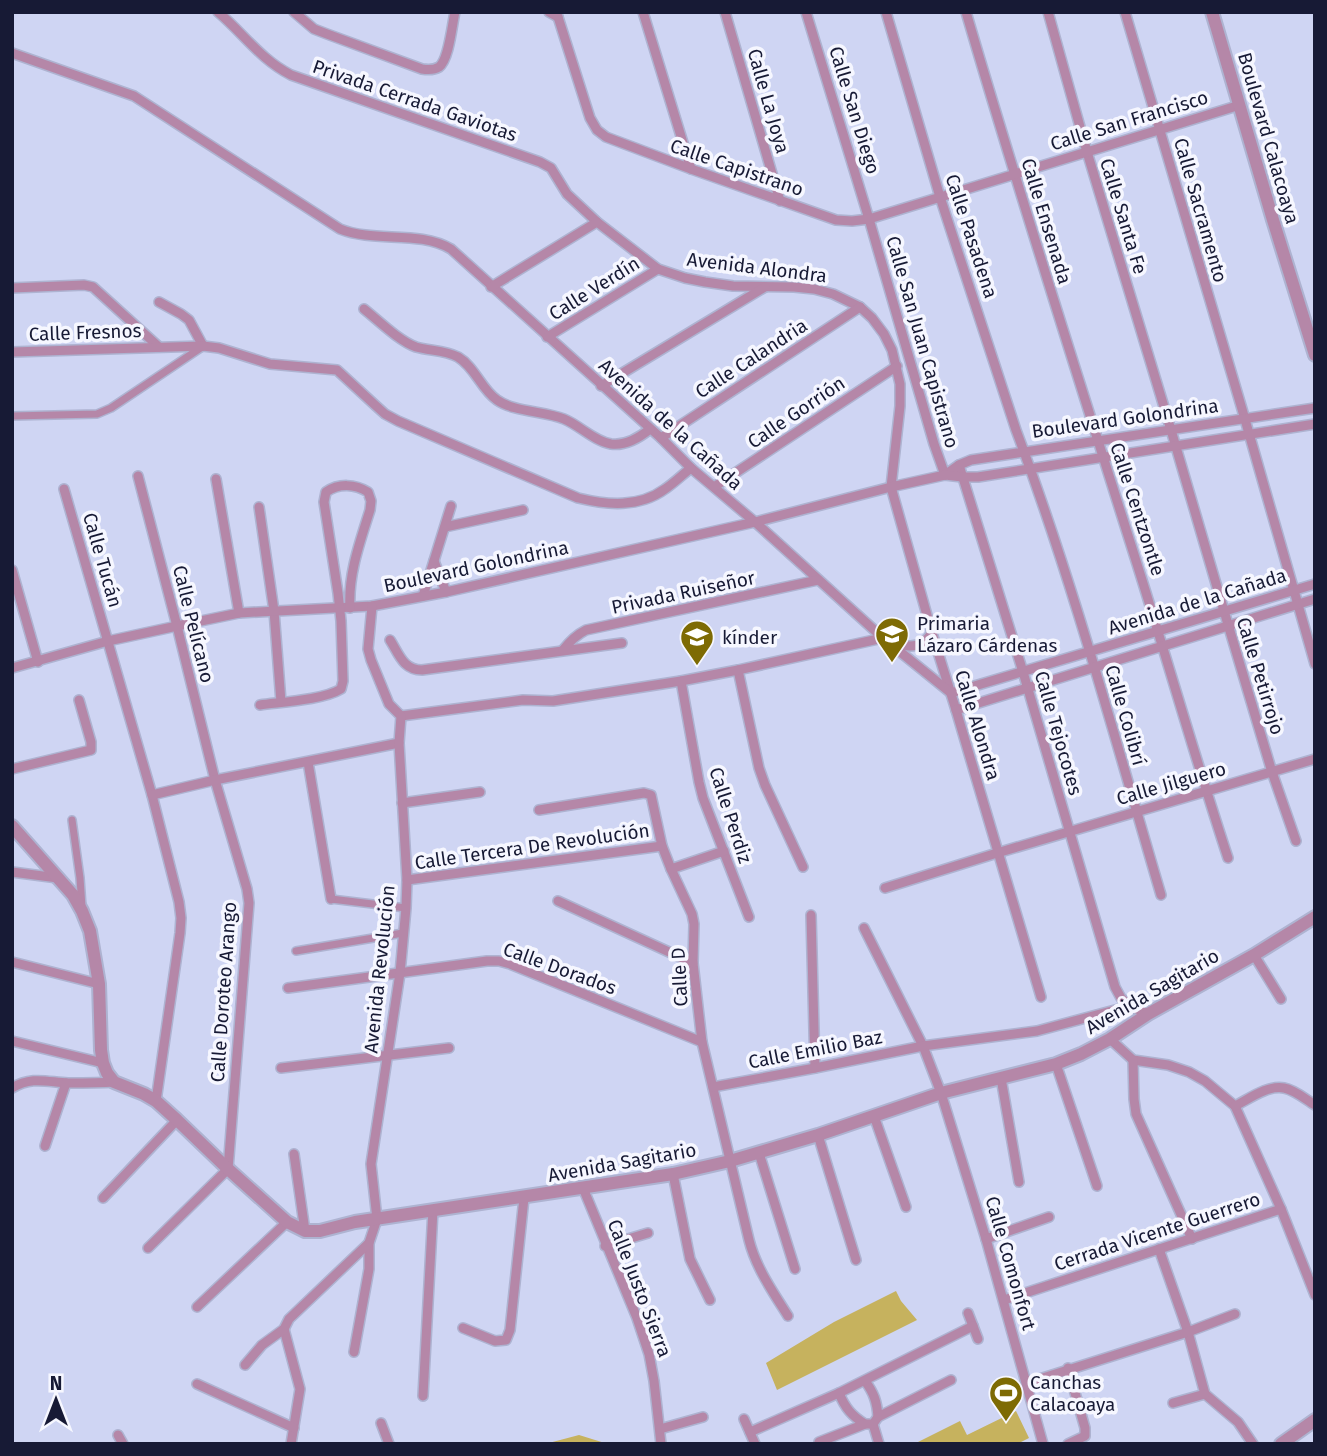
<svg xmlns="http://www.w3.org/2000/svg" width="1327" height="1456" viewBox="0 0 1327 1456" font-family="'Fira Sans',sans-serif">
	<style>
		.green { fill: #c6b25e }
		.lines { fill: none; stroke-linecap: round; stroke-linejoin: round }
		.pedestrian-casing { stroke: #aeb3d1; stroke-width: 10 }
		.minor-casing { stroke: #aeb3d1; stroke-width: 12 }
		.tertiary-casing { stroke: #aeb3d1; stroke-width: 16 }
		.pedestrian { stroke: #b587a8; stroke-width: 7 }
		.minor { stroke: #b587a8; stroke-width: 9 }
		.tertiary { stroke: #b587a8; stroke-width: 12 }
		.labels { text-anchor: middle; stroke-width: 7; stroke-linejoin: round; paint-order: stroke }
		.street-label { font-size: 19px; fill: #171a35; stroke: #f6f7ff }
		.poi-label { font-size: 19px; fill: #171a35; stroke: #f6f7ff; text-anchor: start }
	</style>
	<rect width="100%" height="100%" fill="#cfd5f3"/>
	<g class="green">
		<polygon points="896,1291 901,1301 917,1320 777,1390 766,1363 834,1322"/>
		<polygon points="1016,1411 1029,1438 1017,1444 914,1444 960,1421 967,1435"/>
		<polygon points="579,1435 608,1444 545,1444"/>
	</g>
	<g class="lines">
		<g class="pedestrian-casing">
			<g id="pedestrian">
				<polyline points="12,416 97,414 111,408 202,347"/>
				<polyline points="72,820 80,878 82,907"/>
				<polyline points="331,899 406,908"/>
				<polyline points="296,951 403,933"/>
			</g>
		</g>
		<g class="minor-casing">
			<g id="minor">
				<path d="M218,12C244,34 260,59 291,75L540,162L551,168L567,194L597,222L658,269L685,278L705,282L733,286L794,287L814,289L833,294L860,307L872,318L884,334L892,350L900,384V406L891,487L932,633L956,710L1041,997"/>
				<path d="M294,12L314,29L327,34L422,69C428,70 434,70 439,67C449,60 452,25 455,12"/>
				<polyline points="549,12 558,17"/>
				<polyline points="643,12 691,169"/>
				<polyline points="725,12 780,201"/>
				<polyline points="806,12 869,219 934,444 945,475"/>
				<path d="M886,12L940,197L1016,430C1073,582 1115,739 1161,895"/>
				<path d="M966,12C1020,197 1079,380 1137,564C1168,662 1196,761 1228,858"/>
				<polyline points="1048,12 1087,152 1171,430 1224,611 1272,772 1296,841"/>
				<polyline points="1125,12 1242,409 1315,664"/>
				<polyline points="558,17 590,118 597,130 606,137 691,169 836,220 852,221 869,219 1240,105"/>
				<path d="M12,53L134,96L340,229C375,243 419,230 451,249L661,438L691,468L755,522L883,638L951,693L1315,584"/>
				<polyline points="491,287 597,222"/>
				<polyline points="12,288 84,285 93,287 159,347"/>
				<polyline points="159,302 181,314 189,320 203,346"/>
				<path d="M364,309C379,321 399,341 416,347C430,351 445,350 458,357C475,367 481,389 497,400C514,412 544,411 564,419C579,425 594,441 611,444C626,446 639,438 650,429"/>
				<polyline points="547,337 658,269"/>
				<path d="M12,352L203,346L219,348L270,364L337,370L375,405L385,414L398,421L578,498C607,505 639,508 665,489C674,483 682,475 691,468"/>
				<polyline points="601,386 765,287"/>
				<polyline points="661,438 860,307"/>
				<polyline points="959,465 1023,672 1115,987 1121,998 1130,1006"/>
				<polyline points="945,475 959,465 971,460 1315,408"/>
				<polyline points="138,476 177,626 215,780 247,889 249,903 228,1169 148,1248"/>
				<polyline points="216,479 239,613"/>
				<polyline points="714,487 897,366"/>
				<polyline points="64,489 152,795 179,902 181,918 180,933 156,1101"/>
				<polyline points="259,507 274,611 281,702"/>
				<polyline points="445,527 523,510"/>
				<polyline points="434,561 446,592"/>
				<polyline points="12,570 38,662"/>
				<polyline points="423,596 451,506"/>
				<path d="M390,640C399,654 403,670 422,670L622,643"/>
				<path d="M563,650C570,641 576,635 586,630L818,580"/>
				<polyline points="12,668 108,641 177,626 239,613 372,606 446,592 755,522 891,487 945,475 962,477 978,477 1315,424"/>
				<polyline points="738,670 759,768 765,785 803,867"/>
				<polyline points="681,681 699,782 703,798 749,917"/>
				<path d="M260,705C281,702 323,700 341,689L343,681L341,621L338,593L324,502L326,492C339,483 355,484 368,492L371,501L370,510C360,542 348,574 350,608"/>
				<polyline points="956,710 1315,599"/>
				<path d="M401,716L523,700L553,701L681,681L738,670L883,638C902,646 918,653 932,633"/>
				<polyline points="308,762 331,899"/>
				<polyline points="12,769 91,750 91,742 79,700"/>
				<polyline points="152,795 215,780 399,743"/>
				<polyline points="402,803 480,792"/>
				<path d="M539,810L644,793L651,795L662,846L671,869L692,914L694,924L693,963L702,1042L749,1240C756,1268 773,1292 788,1316"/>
				<polyline points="671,869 724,851"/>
				<polyline points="12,872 58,878"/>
				<polyline points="407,880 662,846"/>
				<polyline points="885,888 997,853 1315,759"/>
				<polyline points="558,901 693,963"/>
				<polyline points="811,915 815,1068"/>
				<polyline points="864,928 923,1046 941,1093 986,1239 1043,1444"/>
				<polyline points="1254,955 1281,999"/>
				<polyline points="12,962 99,984"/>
				<polyline points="288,988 487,961 499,961 510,964 702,1042"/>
				<polyline points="1110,1039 1133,1060 1168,1065 1189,1072 1205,1081 1235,1106 1281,1209 1315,1295"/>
				<polyline points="12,1041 103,1063"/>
				<polyline points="1133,1060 1134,1099 1136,1114 1192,1239"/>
				<polyline points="1056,1064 1097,1186"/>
				<polyline points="281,1068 449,1048"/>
				<polyline points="1001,1078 1019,1182"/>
				<polyline points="713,1087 815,1068 923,1046 1037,1031 1130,1006 1148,1014"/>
				<path d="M12,1088C32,1076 47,1082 68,1083C84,1083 99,1083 114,1082"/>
				<path d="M1235,1106C1249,1099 1267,1085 1284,1088C1295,1090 1305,1099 1315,1105"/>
				<polyline points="874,1116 906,1207"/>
				<polyline points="818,1135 856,1260"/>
				<polyline points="45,1146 66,1083"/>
				<polyline points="759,1153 795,1269"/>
				<polyline points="294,1154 305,1231"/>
				<polyline points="673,1174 690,1259 710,1300"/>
				<polyline points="583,1188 637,1318 649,1354 654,1381 661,1444"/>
				<polyline points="103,1198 177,1120"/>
				<polyline points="986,1239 1049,1217"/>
				<polyline points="605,1246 648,1233"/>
				<polyline points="1159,1249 1188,1332 1205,1394 1238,1422 1253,1444"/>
				<polyline points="1004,1300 1281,1209"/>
				<polyline points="197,1307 287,1222"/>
				<polyline points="968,1313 978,1339"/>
				<polyline points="463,1328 495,1341 506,1340 510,1330 524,1198"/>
				<polyline points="284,1329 300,1389 291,1444"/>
				<polyline points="354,1352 369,1269 369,1243 377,1219 371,1164 400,973 406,908 407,880 399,743 401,716 389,704 371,660 368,649 372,606"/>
				<polyline points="245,1365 262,1345 284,1329 289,1319 369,1243"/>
				<path d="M865,1381C874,1393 877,1402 878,1417"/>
				<polyline points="1027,1383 1188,1332 1235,1314"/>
				<polyline points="197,1384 294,1428"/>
				<path d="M839,1393C845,1408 852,1416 865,1424"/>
				<polyline points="423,1396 433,1210"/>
				<polyline points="1173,1403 1205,1394"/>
				<polyline points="744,1419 755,1444"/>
				<polyline points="381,1423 389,1444"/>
				<polyline points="873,1424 879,1444"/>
				<polyline points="660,1429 703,1417"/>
				<polyline points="750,1432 839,1393 973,1326"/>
				<polyline points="118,1435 123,1444"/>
				<polyline points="819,1442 865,1424 873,1424 878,1417 951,1380"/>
				<polyline points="1068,1444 1085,1436 1085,1428 1068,1368"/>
			</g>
		</g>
		<g class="tertiary-casing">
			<g id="tertiary">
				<polyline points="1212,12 1273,220 1315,355"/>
				<polyline points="12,826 73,895 82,911 90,931 99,984 101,1050 103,1063 107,1073 114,1082 144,1094 156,1101 177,1120 228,1169 287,1222 305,1231 320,1231 355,1222 673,1174 730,1161 818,1135 941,1093 1056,1064 1081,1054 1110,1039 1148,1014 1254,955 1315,917"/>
				<polyline points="1281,1444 1315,1420"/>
			</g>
		</g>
		<use href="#pedestrian" class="pedestrian"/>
		<use href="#minor" class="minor"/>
		<use href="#tertiary" class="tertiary"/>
	</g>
	<defs>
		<g id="school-pin" transform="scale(1.75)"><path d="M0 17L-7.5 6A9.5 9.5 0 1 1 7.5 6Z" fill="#7e6b04" stroke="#f6f7ff"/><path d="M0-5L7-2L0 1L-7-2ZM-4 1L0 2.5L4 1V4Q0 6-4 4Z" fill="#fff"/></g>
		<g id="stadium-pin" transform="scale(1.75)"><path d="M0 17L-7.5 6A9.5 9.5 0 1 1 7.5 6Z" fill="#7e6b04" stroke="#f6f7ff"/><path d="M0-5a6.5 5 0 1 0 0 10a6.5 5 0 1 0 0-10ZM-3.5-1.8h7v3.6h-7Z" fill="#fff"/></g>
	</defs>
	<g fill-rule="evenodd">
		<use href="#school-pin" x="892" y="634"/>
		<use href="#school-pin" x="697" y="637"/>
		<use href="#stadium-pin" x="1006" y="1393"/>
	</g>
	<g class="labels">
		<g class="street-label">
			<text transform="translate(415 100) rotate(19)" y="7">Privada Cerrada Gaviotas</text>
			<text transform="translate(769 101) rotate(74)" y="7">Calle La Joya</text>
			<text transform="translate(855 110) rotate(73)" y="7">Calle San Diego</text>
			<text transform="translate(1129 120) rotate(-17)" y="7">Calle San Francisco</text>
			<text transform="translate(1269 138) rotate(74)" y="7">Boulevard Calacoaya</text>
			<text transform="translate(737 167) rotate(19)" y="7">Calle Capistrano</text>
			<text transform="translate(1201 210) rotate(74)" y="7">Calle Sacramento</text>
			<text transform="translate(1124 216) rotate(73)" y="7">Calle Santa Fe</text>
			<text transform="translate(1047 221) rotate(73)" y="7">Calle Ensenada</text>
			<text transform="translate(972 236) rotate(72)" y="7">Calle Pasadena</text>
			<text transform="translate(757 267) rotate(7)" y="7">Avenida Alondra</text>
			<text transform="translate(594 288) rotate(-32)" y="7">Calle Verdín</text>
			<text transform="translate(85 332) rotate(-2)" y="7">Calle Fresnos</text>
			<text transform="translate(923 342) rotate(74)" y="7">Calle San Juan Capistrano</text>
			<text transform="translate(751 358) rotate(-33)" y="7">Calle Calandria</text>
			<text transform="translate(796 412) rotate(-34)" y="7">Calle Gorrión</text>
			<text transform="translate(1125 418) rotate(-8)" y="7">Boulevard Golondrina</text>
			<text transform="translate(671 424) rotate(42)" y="7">Avenida de la Cañada</text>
			<text transform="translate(1138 509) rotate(72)" y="7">Calle Centzontle</text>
			<text transform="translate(103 560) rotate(74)" y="7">Calle Tucán</text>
			<text transform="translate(476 566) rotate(-12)" y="7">Boulevard Golondrina</text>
			<text transform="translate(683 592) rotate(-12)" y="7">Privada Ruiseñor</text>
			<text transform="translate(1197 601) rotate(-17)" y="7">Avenida de la Cañada</text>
			<text transform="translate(194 624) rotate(76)" y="7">Calle Pelícano</text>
			<text transform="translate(1261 676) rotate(73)" y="7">Calle Petirrojo</text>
			<text transform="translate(1126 715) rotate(74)" y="7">Calle Colibrí</text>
			<text transform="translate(978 725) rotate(73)" y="7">Calle Alondra</text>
			<text transform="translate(1059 733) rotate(74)" y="7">Calle Tejocotes</text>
			<text transform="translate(1171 783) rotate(-16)" y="7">Calle Jilguero</text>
			<text transform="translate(731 815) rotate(72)" y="7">Calle Perdiz</text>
			<text transform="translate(532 846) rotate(-8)" y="7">Calle Tercera De Revolución</text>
			<text transform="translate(560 968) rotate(20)" y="7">Calle Dorados</text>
			<text transform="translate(379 969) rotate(-84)" y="7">Avenida Revolución</text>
			<text transform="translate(679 977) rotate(-93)" y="7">Calle D</text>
			<text transform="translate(1152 991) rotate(-30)" y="7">Avenida Sagitario</text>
			<text transform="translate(223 992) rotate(-86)" y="7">Calle Doroteo Arango</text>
			<text transform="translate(815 1049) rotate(-11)" y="7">Calle Emilio Baz</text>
			<text transform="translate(622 1162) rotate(-10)" y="7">Avenida Sagitario</text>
			<text transform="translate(1157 1231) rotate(-18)" y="7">Cerrada Vicente Guerrero</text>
			<text transform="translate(1011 1263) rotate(74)" y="7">Calle Comonfort</text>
			<text transform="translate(640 1288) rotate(69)" y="7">Calle Justo Sierra</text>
		</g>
		<g class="poi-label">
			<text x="917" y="630">Primaria<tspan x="917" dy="22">Lázaro Cárdenas</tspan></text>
			<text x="722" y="644">kínder</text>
			<text x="1030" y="1389">Canchas<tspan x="1030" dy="22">Calacoaya</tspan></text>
		</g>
	</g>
	<rect width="1327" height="1456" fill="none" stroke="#171a35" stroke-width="28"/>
	<g transform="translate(56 1400)" stroke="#f6f7ff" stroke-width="5" paint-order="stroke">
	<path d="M0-5L12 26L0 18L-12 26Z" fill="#171a35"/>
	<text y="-10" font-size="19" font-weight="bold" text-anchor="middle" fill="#171a35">N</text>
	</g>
</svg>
